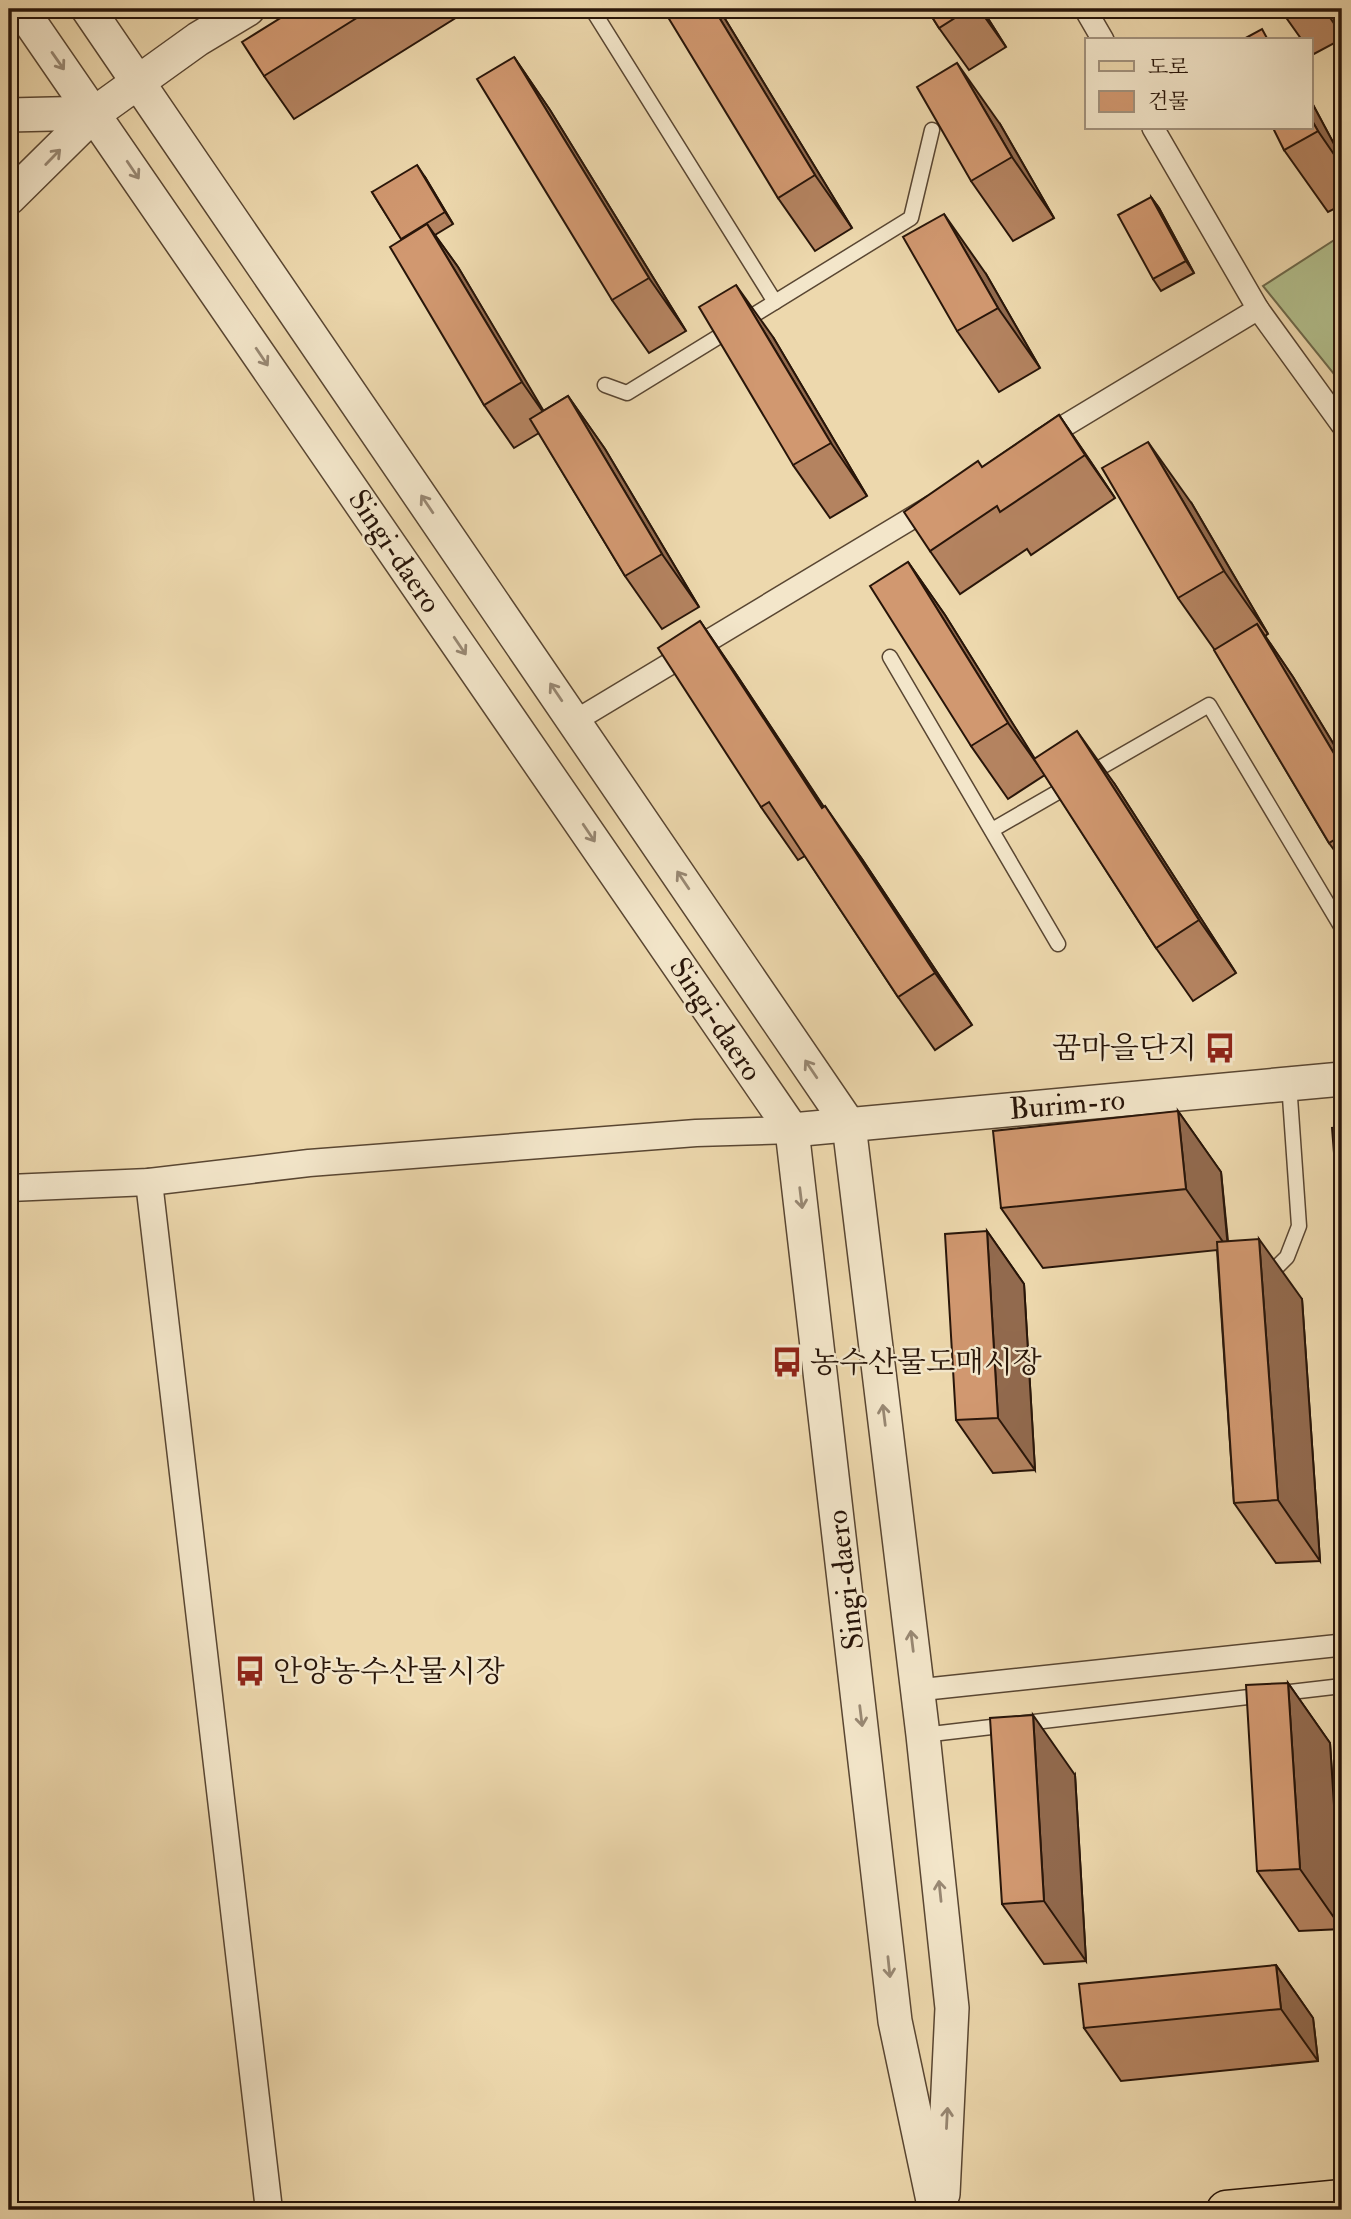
<svg xmlns="http://www.w3.org/2000/svg" width="1351" height="2219" viewBox="0 0 1351 2219" font-family="'IM FELL Double Pica','Noto Serif KR',serif">
	<style>
		.green { fill: #b3c08e; stroke: #6e6a4c; stroke-width: 2 }
		.lines { fill: none; stroke-linecap: round; stroke-linejoin: round }
		.service-casing { stroke: #594632; stroke-width: 17 }
		.pedestrian-casing { stroke: #594632; stroke-width: 24 }
		.minor-casing { stroke: #594632; stroke-width: 29 }
		.tertiary-casing { stroke: #594632; stroke-width: 36 }
		.primary-casing { stroke: #281509; stroke-width: 41 }
		.service { stroke: #f3e6ca; stroke-width: 14 }
		.pedestrian { stroke: #f3e6ca; stroke-width: 21 }
		.minor { stroke: #f3e6ca; stroke-width: 26 }
		.tertiary { stroke: #f3e6ca; stroke-width: 33 }
		.primary { stroke: #edd8ad; stroke-width: 38 }
		.wall { fill: #b48360; stroke: #281509; stroke-width: 2 }
		.shaded-wall { fill: #926a4e; stroke: #281509; stroke-width: 2 }
		.building { fill: #d19870; stroke: #281509; stroke-width: 2 }
		.oneway { stroke: #988873 }
		.labels { text-anchor: middle; stroke-width: 5; stroke-linejoin: round; paint-order: stroke }
		.street-label { font-size: 30px; fill: #281509; stroke: #f3e6ca }
		.poi-label { font-size: 30px; fill: #281509; stroke: #f3e6ca; text-anchor: start }
	</style>
	<rect width="100%" height="100%" fill="#edd8ad"/>
	<filter id="stains"><feTurbulence type="fractalNoise" baseFrequency=".00286" numOctaves="4"/><feColorMatrix values="0 0 0 0 .2 0 0 0 0 .09 0 0 0 0 .02 0 0 0 .5 -.17"/></filter>
	<radialGradient id="worn" r=".72"><stop offset=".6" stop-color="#630" stop-opacity="0"/><stop offset="1" stop-color="#630" stop-opacity=".3"/></radialGradient>
	<polygon class="green" points="1342,235 1342,384 1263,286"/>
	<g class="lines">
		<g class="service-casing">
			<g id="service">
				<polyline points="592,9 775,302 911,218 932,130"/>
				<polyline points="605,385 627,393 775,302"/>
				<polyline points="890,657 1058,944"/>
				<polyline points="992,830 1209,705 1342,928"/>
				<polyline points="1267,1277 1287,1257 1299,1226 1289,1083"/>
				<polyline points="923,1735 1342,1686"/>
			</g>
		</g>
		<g class="pedestrian-casing">
			<g id="pedestrian">
				<polyline points="1085,9 1103,40"/>
				<polyline points="1153,128 1258,309 1342,425"/>
				<polyline points="1041,440 1258,309"/>
				<polyline points="575,721 932,506"/>
				<polyline points="918,1690 1342,1645"/>
			</g>
		</g>
		<g class="minor-casing">
			<g id="minor">
				<polyline points="149,1182 269,2210"/>
				<polyline points="9,1188 149,1182 309,1163 696,1133 792,1130"/>
			</g>
		</g>
		<g class="tertiary-casing">
			<g id="tertiary">
				<polyline points="21,9 792,1130 895,2021 935,2210"/>
				<polyline points="88,9 849,1125 923,1735 952,2008 943,2194"/>
				<polyline points="9,115 95,113"/>
				<polyline points="9,198 95,113 198,39 248,9"/>
				<polyline points="792,1130 1342,1079"/>
			</g>
		</g>
		<g class="primary-casing">
			<polyline id="primary" points="1226,2210 1342,2199"/>
		</g>
		<use href="#service" class="service"/>
		<use href="#pedestrian" class="pedestrian"/>
		<use href="#minor" class="minor"/>
		<use href="#tertiary" class="tertiary"/>
		<use href="#primary" class="primary"/>
	</g>
	<g class="wall">
		<polygon points="295,9 470,9 294,119 264,76"/>
		<polygon points="719,9 852,228 815,251 778,198"/>
		<polygon points="927,9 982,9 1006,47 969,70 939,28"/>
		<polygon points="1280,9 1329,9 1342,34 1342,39 1312,55 1311,52 1311,40 1302,40"/>
		<polygon points="514,57 550,110 686,331 649,353 612,300"/>
		<polygon points="1311,101 1342,159 1342,205 1328,212 1284,150 1311,128"/>
		<polygon points="1000,124 1054,218 1013,241 971,181"/>
		<polygon points="425,177 453,224 435,235 458,267 543,411 568,396 605,449 699,607 662,629 625,576 539,433 514,448 484,405 402,240 372,192"/>
		<polygon points="1151,197 1159,208 1194,273 1161,291 1153,279"/>
		<polygon points="986,274 1040,368 999,392 957,331"/>
		<polygon points="773,337 867,496 830,518 793,465"/>
		<polygon points="1059,415 1115,498 1031,555 1027,549 960,594 930,551 983,467"/>
		<polygon points="1192,504 1268,634 1265,636 1293,677 1342,758 1342,861 1329,843 1214,649 1178,598"/>
		<polygon points="908,562 945,615 1034,758 1114,783 1236,973 1193,1001 1156,948 1045,775 1008,799 971,746"/>
		<polygon points="700,621 736,674 824,807 862,859 972,1025 935,1050 898,997 805,856 798,860 761,807"/>
		<polygon points="1178,1111 1221,1172 1228,1241 1302,1299 1320,1561 1276,1563 1234,1503 1217,1250 1043,1268 1001,1208"/>
		<polygon points="987,1231 1024,1284 1035,1470 993,1473 956,1420"/>
		<polygon points="1288,1683 1330,1743 1342,1929 1299,1931 1257,1871"/>
		<polygon points="1075,1775 1086,1961 1044,1964 1002,1904"/>
		<polygon points="1276,1965 1313,2018 1318,2061 1121,2081 1084,2028"/>
	</g>
	<g class="shaded-wall">
		<polygon points="714,9 719,9 852,228 815,175"/>
		<polygon points="979,9 982,9 1006,47"/>
		<polygon points="1324,9 1329,9 1342,35"/>
		<polygon points="514,57 550,110 686,331 649,278"/>
		<polygon points="957,63 1000,124 1054,218 1012,157"/>
		<polygon points="1311,101 1342,159 1342,166 1318,131 1311,119"/>
		<polygon points="417,165 425,177 453,224 445,212"/>
		<polygon points="1151,197 1159,208 1194,273 1186,261"/>
		<polygon points="944,214 986,274 1040,368 998,308"/>
		<polygon points="427,224 458,267 552,425 522,382"/>
		<polygon points="736,285 773,337 867,496 831,443"/>
		<polygon points="568,396 605,449 699,607 662,554"/>
		<polygon points="1059,415 1089,459 1115,498 1085,455"/>
		<polygon points="1148,442 1192,504 1268,634 1224,571"/>
		<polygon points="908,562 945,615 1045,775 1008,723"/>
		<polygon points="700,621 736,674 859,861 822,808"/>
		<polygon points="1257,624 1293,677 1342,758 1342,767"/>
		<polygon points="1077,731 1114,783 1236,973 1199,920"/>
		<polygon points="825,806 862,859 972,1025 935,973"/>
		<polygon points="1178,1111 1221,1172 1228,1249 1186,1189"/>
		<polygon points="987,1231 1024,1284 1035,1470 998,1418"/>
		<polygon points="1259,1239 1302,1299 1320,1561 1278,1500"/>
		<polygon points="1288,1683 1330,1743 1342,1929 1300,1869"/>
		<polygon points="1033,1715 1075,1775 1086,1961 1044,1901"/>
		<polygon points="1276,1965 1313,2018 1318,2061 1281,2009"/>
	</g>
	<g class="building">
		<polygon points="295,9 371,9 264,76 242,42"/>
		<polygon points="663,9 714,9 815,175 778,198"/>
		<polygon points="927,9 969,9 939,28"/>
		<polygon points="1262,29 1268,40 1242,40"/>
		<polygon points="514,57 649,278 612,300 477,79"/>
		<polygon points="957,63 1012,157 971,181 917,87"/>
		<polygon points="1311,119 1318,131 1284,150 1273,128 1311,128"/>
		<polygon points="417,165 445,212 401,239 372,192"/>
		<polygon points="1151,197 1186,261 1153,279 1118,215"/>
		<polygon points="944,214 998,308 957,331 903,237"/>
		<polygon points="427,224 522,382 484,405 390,247"/>
		<polygon points="736,285 831,443 793,465 699,307"/>
		<polygon points="568,396 662,554 625,576 530,419"/>
		<polygon points="1059,415 1085,455 1000,512 997,506 930,551 904,512 978,461 982,467"/>
		<polygon points="1148,442 1224,571 1178,598 1102,468"/>
		<polygon points="908,562 1008,723 971,746 870,586"/>
		<polygon points="700,621 822,808 825,806 935,973 898,997 769,802 761,807 658,648"/>
		<polygon points="1257,624 1342,767 1342,835 1329,843 1214,650"/>
		<polygon points="1077,731 1199,920 1156,948 1034,759"/>
		<polygon points="1178,1111 1186,1189 1001,1208 993,1131"/>
		<polygon points="1342,1127 1342,1203 1338,1203 1332,1128"/>
		<polygon points="987,1231 998,1418 956,1420 945,1234"/>
		<polygon points="1259,1239 1278,1500 1234,1503 1217,1242"/>
		<polygon points="1288,1683 1300,1869 1257,1871 1246,1685"/>
		<polygon points="1033,1715 1044,1901 1002,1904 990,1718"/>
		<polygon points="1276,1965 1281,2009 1084,2028 1079,1984"/>
	</g>
	<defs><path id="oneway-shaft" d="M-6 0H5M1.5-3L5.5 0L1.5 3" fill="none" stroke-width="1.6" stroke-linecap="round" stroke-linejoin="round" transform="scale(1.75)"/></defs>
	<g class="oneway">
		<use href="#oneway-shaft" transform="translate(58 61) rotate(55)"/>
		<use href="#oneway-shaft" transform="translate(53 157) rotate(-46)"/>
		<use href="#oneway-shaft" transform="translate(133 170) rotate(56)"/>
		<use href="#oneway-shaft" transform="translate(262 357) rotate(56)"/>
		<use href="#oneway-shaft" transform="translate(427 504) rotate(-124)"/>
		<use href="#oneway-shaft" transform="translate(460 646) rotate(56)"/>
		<use href="#oneway-shaft" transform="translate(556 692) rotate(-124)"/>
		<use href="#oneway-shaft" transform="translate(589 833) rotate(56)"/>
		<use href="#oneway-shaft" transform="translate(683 880) rotate(-124)"/>
		<use href="#oneway-shaft" transform="translate(811 1069) rotate(-124)"/>
		<use href="#oneway-shaft" transform="translate(801 1198) rotate(83)"/>
		<use href="#oneway-shaft" transform="translate(884 1415) rotate(-97)"/>
		<use href="#oneway-shaft" transform="translate(912 1641) rotate(-97)"/>
		<use href="#oneway-shaft" transform="translate(861 1716) rotate(83)"/>
		<use href="#oneway-shaft" transform="translate(940 1891) rotate(-96)"/>
		<use href="#oneway-shaft" transform="translate(889 1967) rotate(84)"/>
		<use href="#oneway-shaft" transform="translate(947 2118) rotate(-87)"/>
	</g>
	<defs>
		<g id="bus-bare" transform="scale(2.415)"><path d="M-5-6H5V4H4V6H2V4H-2V6H-4V4H-5ZM-3.5-4V0h7V-4ZM-3.5 1.2v1.5H-2V1.2ZM2 1.2v1.5H3.5V1.2Z" fill="#8f2418" stroke="#f3e6ca" stroke-width="2.5" paint-order="stroke"/></g>
	</defs>
	<g fill-rule="evenodd">
		<use href="#bus-bare" x="1220" y="1048"/>
		<use href="#bus-bare" x="787" y="1362"/>
		<use href="#bus-bare" x="250" y="1671"/>
	</g>
	<g class="labels">
		<g class="street-label">
			<text transform="translate(395 551) rotate(56)" y="10">Singi-daero</text>
			<text transform="translate(716 1019) rotate(56)" y="10">Singi-daero</text>
			<text transform="translate(1067 1104) rotate(-5)" y="10">Burim-ro</text>
			<text transform="translate(845 1580) rotate(-97)" y="10">Singi-daero</text>
		</g>
		<g class="poi-label">
			<text x="1197" y="1058" text-anchor="end">꿈마을단지</text>
			<text x="810" y="1372">농수산물도매시장</text>
			<text x="273" y="1681">안양농수산물시장</text>
		</g>
	</g>
	<rect width="1351" height="2219" fill="none" stroke="#edd8ad" stroke-width="35"/>
	<rect x="10" y="10" width="1330" height="2198" fill="none" stroke="#281509" stroke-width="3.5"/>
	<rect x="18" y="18" width="1316" height="2184" fill="none" stroke="#281509" stroke-width="2"/>
	<rect x="1085" y="38" width="228" height="91" fill="#f3e6ca" stroke="#a2927d" stroke-width="2"/>
	<rect x="1099" y="61" width="35" height="10" fill="#edd8ad" stroke="#a2927d" stroke-width="2"/>
	<text x="1148" y="74" font-size="21" fill="#281509">도로</text>
	<rect x="1099" y="91" width="35" height="21" fill="#d19870" stroke="#a2927d" stroke-width="2"/>
	<text x="1148" y="108" font-size="21" fill="#281509">건물</text>
	<rect width="100%" height="100%" filter="url(#stains)"/>
	<rect width="100%" height="100%" fill="url(#worn)"/>
</svg>
